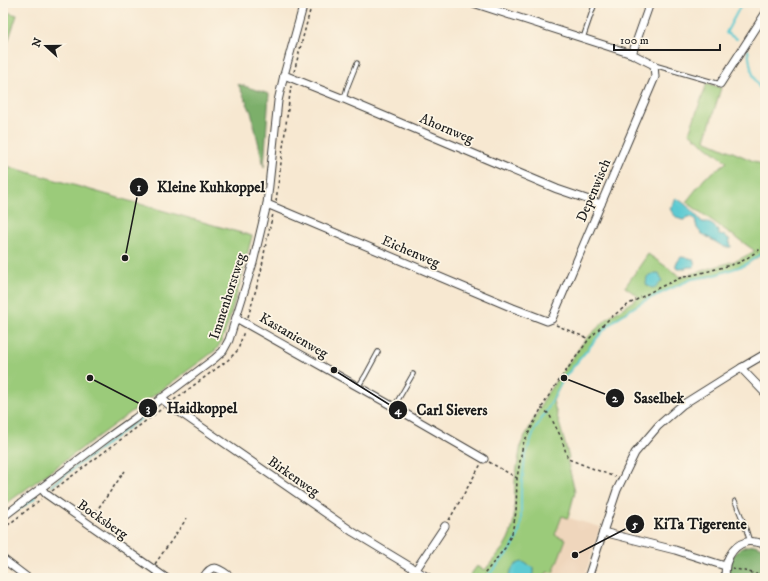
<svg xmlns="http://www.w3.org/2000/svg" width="768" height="581" viewBox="0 0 768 581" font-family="'IM FELL DW Pica',serif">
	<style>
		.built { fill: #efd6bc }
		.green { fill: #9bcb7a; stroke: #5c744b }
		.forest { fill: #7caf6a; stroke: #4c6643 }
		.water { fill: #5dcad2; stroke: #3c7377 }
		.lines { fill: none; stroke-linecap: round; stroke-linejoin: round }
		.stream { stroke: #5dcad2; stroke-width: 2 }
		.service-casing { stroke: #3d3b37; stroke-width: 5.5 }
		.minor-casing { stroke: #3d3b37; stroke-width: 9 }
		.path { stroke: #3d3b37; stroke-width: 1.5; stroke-dasharray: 3 3; stroke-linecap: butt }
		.service { stroke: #fff; stroke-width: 3.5 }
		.minor { stroke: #fff; stroke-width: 7 }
		.labels { text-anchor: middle; stroke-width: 3.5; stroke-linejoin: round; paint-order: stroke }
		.street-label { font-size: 14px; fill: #1c1c1c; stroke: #fcf5e5 }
		.leader { fill: none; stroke: #1c1c1c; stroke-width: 1.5 }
		.callout-dot { fill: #1c1c1c; stroke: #fcf5e5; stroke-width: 1.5 }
		.mark-label { font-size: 12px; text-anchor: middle; font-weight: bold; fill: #fff }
		.callout-label { font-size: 15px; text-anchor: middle; font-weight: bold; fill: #1c1c1c; stroke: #fcf5e5; stroke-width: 3.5; stroke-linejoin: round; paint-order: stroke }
	</style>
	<rect width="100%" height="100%" fill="#fcf5e5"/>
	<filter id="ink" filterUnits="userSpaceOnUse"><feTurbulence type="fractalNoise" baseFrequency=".025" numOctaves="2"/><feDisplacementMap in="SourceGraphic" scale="8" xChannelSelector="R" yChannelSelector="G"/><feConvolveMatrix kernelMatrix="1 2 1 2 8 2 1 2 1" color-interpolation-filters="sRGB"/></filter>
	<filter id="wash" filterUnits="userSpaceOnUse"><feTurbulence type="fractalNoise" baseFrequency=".012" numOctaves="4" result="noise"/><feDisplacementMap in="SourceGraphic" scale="16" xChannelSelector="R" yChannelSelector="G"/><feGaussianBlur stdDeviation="0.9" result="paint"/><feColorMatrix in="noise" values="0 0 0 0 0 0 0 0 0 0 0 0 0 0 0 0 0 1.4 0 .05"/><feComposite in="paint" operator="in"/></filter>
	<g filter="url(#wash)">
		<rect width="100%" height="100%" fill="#f7e8d1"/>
		<polygon class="built" points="562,516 600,527 584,578 544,578 547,572 553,573 566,539 555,536"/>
		<g class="green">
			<polygon points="3,11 17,15 3,56"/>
			<polygon points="707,83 721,88 705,140 765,166 765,252 746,265 712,276 692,279 644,301 624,313 616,319 602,332 564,378 553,401 569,458 567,459 575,492 568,518 562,516 555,535 566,539 553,573 547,572 544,578 468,578 477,566 485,570 503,548 508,539 512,529 514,519 515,480 521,444 548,392 585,340 609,317 639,297 625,287 648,254 681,277 738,260 755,251 686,202 705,178 727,162 689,133"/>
			<path d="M3,165L252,236C245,262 239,288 231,313C227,326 224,339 216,350L3,506V295L5,293L3,288Z"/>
		</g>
		<g class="forest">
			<polygon points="238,84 269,94 264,167 251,112"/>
			<path d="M755,545L765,549V578H729C728,559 734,546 755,545Z"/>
		</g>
		<g class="water">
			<path d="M676,198C687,204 694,213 702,222C710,222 718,227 719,235L725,236L729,239L731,247H724L701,233L697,228L695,219L692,217H687L684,220C678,220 672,214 670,208L674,203Z"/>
			<polygon points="681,257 689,258 693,259 695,265 693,267 688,267 683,269 677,269 676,268 676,264"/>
			<path d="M656,273H659L662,281C657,286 653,292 646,284L647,277L649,275Z"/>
			<path d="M523,562L534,568V571L531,578H508C511,570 513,563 523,562Z"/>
		</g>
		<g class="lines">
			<g class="stream">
				<polyline points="737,39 726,33 742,3"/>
				<path d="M748,50C750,66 753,83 765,94"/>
				<polyline points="135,423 159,405"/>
				<polyline points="114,438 133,424"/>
				<polyline points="81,463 112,440"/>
				<polyline points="51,486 79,464"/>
				<polyline points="18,510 36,497"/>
				<polyline points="486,578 512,548 519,534 521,522 521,491 525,457 534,431 547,410 564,378 602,332 616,319 644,301 692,279 712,276 745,265 765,251"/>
			</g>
		</g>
	</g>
	<g filter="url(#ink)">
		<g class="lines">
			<g class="service-casing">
				<g id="service">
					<polyline points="583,38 595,3"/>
					<polyline points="654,65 720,84"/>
					<polyline points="344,99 347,88 357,63"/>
					<polyline points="358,387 365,376 378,352"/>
					<polyline points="394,407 413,374"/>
					<polyline points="735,501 745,526 750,542"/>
				</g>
			</g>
			<g class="minor-casing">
				<g id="minor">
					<polyline points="632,54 650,3"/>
					<polyline points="284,75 344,99 557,189 601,204"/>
					<polyline points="720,84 765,14"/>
					<polyline points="267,204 513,308 547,321 552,319 655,77 654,65 632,54 473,3"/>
					<polyline points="236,318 394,407 484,459"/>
					<polyline points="741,368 765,393"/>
					<polyline points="161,398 168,404 353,532 429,578"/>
					<polyline points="41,488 46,494 166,578"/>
					<polyline points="3,517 41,488 110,436 134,419 214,359 223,351 229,340 253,263 267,204 278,101 284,75 304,3"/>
					<polyline points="603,532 675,550 725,566"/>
					<polyline points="3,559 28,578"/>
					<polyline points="415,571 445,526"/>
					<path d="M203,578C213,561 219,569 232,578"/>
					<polyline points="588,578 603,532 617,490 635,453 658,426 682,405 741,368 765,354"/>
					<path d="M726,578C723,564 731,546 746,542C749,541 753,542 756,542C760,543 762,543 765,545"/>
				</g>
			</g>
			<g class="path">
				<polyline points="294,72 312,3"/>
				<polyline points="276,201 291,86"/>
				<polyline points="248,317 261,272 266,243 273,214"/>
				<polyline points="556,325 589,339"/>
				<polyline points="174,400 228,360 238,350 244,331"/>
				<polyline points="541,409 543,409 549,414 561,437 568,459 615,477"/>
				<polyline points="489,462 517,478"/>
				<polyline points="52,491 163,408"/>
				<polyline points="92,517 125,471"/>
				<polyline points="449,520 481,464"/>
				<polyline points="3,529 41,499"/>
				<polyline points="155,564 187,518"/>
				<polyline points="732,568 765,576"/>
				<polyline points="481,578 505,548 512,533 516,512 517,478 523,444 541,409 551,392 589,339 610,318 629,304 656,289 680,278 709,271 738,263 744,260 765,246"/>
			</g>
			<use href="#service" class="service"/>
			<use href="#minor" class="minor"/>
		</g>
	</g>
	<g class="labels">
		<g class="street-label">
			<text transform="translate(447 128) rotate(23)" y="5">Ahornweg</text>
			<text transform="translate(593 190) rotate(-67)" y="5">Depenwisch</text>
			<text transform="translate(411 251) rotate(23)" y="5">Eichenweg</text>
			<text transform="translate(227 296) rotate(-72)" y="5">Immenhorstweg</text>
			<text transform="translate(294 335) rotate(30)" y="5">Kastanienweg</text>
			<text transform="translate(294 476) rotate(35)" y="5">Birkenweg</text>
			<text transform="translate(103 519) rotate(35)" y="5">Bocksberg</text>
		</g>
	</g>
	<path class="leader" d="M125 258L139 187M564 378L615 398M90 378L148 408M334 370L398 410M575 555L635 524"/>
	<g class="callout-dot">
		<circle cx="125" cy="258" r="4"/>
		<circle cx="564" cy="378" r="4"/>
		<circle cx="90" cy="378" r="4"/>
		<circle cx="334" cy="370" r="4"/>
		<circle cx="575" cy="555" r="4"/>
		<circle cx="139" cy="187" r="10"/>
		<circle cx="615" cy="398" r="10"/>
		<circle cx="148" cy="408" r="10"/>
		<circle cx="398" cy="410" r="10"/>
		<circle cx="635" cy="524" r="10"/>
	</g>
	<g class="mark-label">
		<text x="139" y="191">1</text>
		<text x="615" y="402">2</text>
		<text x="148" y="412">3</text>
		<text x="398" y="414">4</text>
		<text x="635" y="528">5</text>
	</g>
	<g class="callout-label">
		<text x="211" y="192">Kleine Kuhkoppel</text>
		<text x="659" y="403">Saselbek</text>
		<text x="202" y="413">Haidkoppel</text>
		<text x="452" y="415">Carl Sievers</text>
		<text x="700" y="529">KiTa Tigerente</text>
	</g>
	<rect width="768" height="581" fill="none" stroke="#fcf5e5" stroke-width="16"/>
	<g transform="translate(46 46) rotate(291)" stroke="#fcf5e5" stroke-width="3" paint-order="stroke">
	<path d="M0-3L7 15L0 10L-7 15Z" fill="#1c1c1c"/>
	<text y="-6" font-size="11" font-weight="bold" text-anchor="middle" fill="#1c1c1c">N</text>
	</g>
	<path d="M614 44v6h106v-6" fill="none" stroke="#1c1c1c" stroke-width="2"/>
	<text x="620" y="44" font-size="12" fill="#1c1c1c" stroke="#fcf5e5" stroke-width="3" paint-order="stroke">100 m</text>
</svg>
